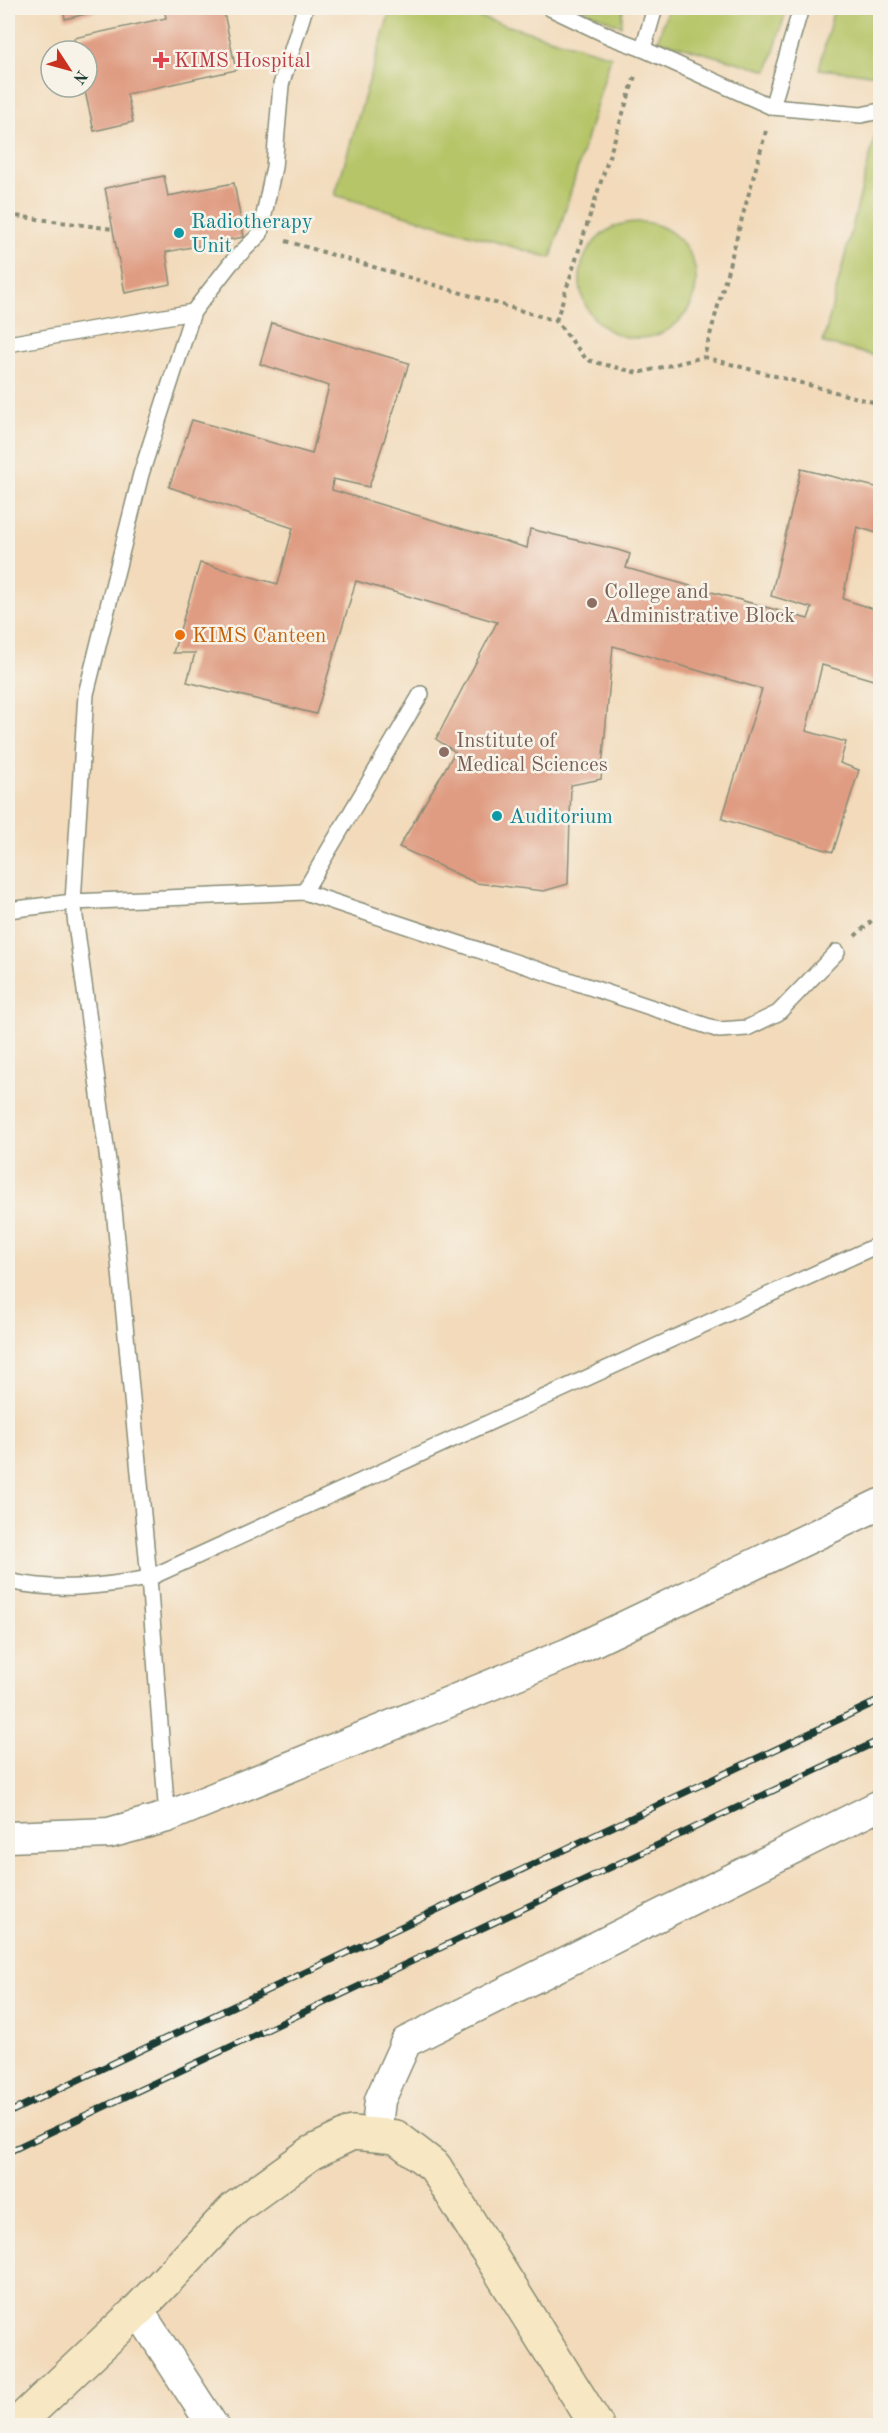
<svg xmlns="http://www.w3.org/2000/svg" width="888" height="2433" viewBox="0 0 888 2433" font-family="'Old Standard TT',serif">
	<style>
		.green { fill: #b6c568; stroke: #6a814e; stroke-width: 1.5 }
		.building { fill: #df9c82 }
		.lines { fill: none; stroke-linecap: round; stroke-linejoin: round }
		.lane-casing { stroke: #888c77; stroke-width: 18 }
		.street-casing { stroke: #888c77; stroke-width: 33 }
		.secondary-casing { stroke: #888c77; stroke-width: 36 }
		.path { stroke: #888c77; stroke-width: 4; stroke-dasharray: 4.5 4.5; stroke-linecap: butt }
		.lane { stroke: #fff; stroke-width: 15 }
		.street { stroke: #fff; stroke-width: 30 }
		.secondary { stroke: #f7e8c3; stroke-width: 33 }
		.rail-casing { stroke: #1f3d34; stroke-width: 7 }
		.rail { stroke: #f7f3e8; stroke-width: 4.5; stroke-dasharray: 14; stroke-linecap: butt }
		.health-dot { fill: #e0444e; stroke: #f7f3e8; stroke-width: 2 }
		.culture-dot { fill: #0f9aa8; stroke: #f7f3e8; stroke-width: 2 }
		.education-dot { fill: #8d6e63; stroke: #f7f3e8; stroke-width: 2 }
		.food-dot { fill: #e8710a; stroke: #f7f3e8; stroke-width: 2 }
		.labels { text-anchor: middle; stroke-width: 5; stroke-linejoin: round; paint-order: stroke }
		.health-label { font-size: 21px; fill: #be3a42; stroke: #f7f3e8; text-anchor: start }
		.culture-label { font-size: 21px; fill: #0d838f; stroke: #f7f3e8; text-anchor: start }
		.education-label { font-size: 21px; fill: #785e54; stroke: #f7f3e8; text-anchor: start }
		.food-label { font-size: 21px; fill: #c56008; stroke: #f7f3e8; text-anchor: start }
	</style>
	<rect width="100%" height="100%" fill="#f7f3e8"/>
	<filter id="ink" filterUnits="userSpaceOnUse"><feTurbulence type="fractalNoise" baseFrequency=".0167" numOctaves="2"/><feDisplacementMap in="SourceGraphic" scale="12" xChannelSelector="R" yChannelSelector="G"/><feConvolveMatrix kernelMatrix="1 2 1 2 8 2 1 2 1" color-interpolation-filters="sRGB"/></filter>
	<filter id="wash" filterUnits="userSpaceOnUse"><feTurbulence type="fractalNoise" baseFrequency=".008" numOctaves="4" result="noise"/><feDisplacementMap in="SourceGraphic" scale="24" xChannelSelector="R" yChannelSelector="G"/><feGaussianBlur stdDeviation="1.35" result="paint"/><feColorMatrix in="noise" values="0 0 0 0 0 0 0 0 0 0 0 0 0 0 0 0 0 1.4 0 .05"/><feComposite in="paint" operator="in"/></filter>
	<g filter="url(#wash)">
		<rect width="100%" height="100%" fill="#f2daba"/>
		<g class="green">
			<polygon points="391,8 447,8 611,56 551,258 335,195"/>
			<polygon points="579,8 623,8 621,26"/>
			<polygon points="668,8 787,8 768,71 658,40"/>
			<polygon points="834,8 880,8 880,75 819,69"/>
			<polygon points="876,132 880,134 880,357 823,343"/>
			<circle cx="638" cy="280" r="58"/>
		</g>
		<g id="blocks">
			<g class="building">
				<polygon points="63,8 110,8 65,19"/>
				<polygon points="164,8 223,8 236,70 127,94 133,122 94,131 84,87 87,87 87,51 76,51 74,38 166,18"/>
				<polygon points="164,176 168,196 234,183 244,237 166,252 171,284 125,293 105,188"/>
				<polygon points="272,323 409,363 369,487 333,479 332,490 527,548 530,529 618,550 630,554 626,568 808,619 812,608 771,596 801,469 880,488 880,534 857,527 843,599 880,611 880,682 822,665 806,731 846,742 840,763 859,770 833,852 722,819 762,689 613,646 601,779 571,785 568,884 544,891 476,883 399,847 455,752 436,739 497,622 356,581 316,714 187,682 195,653 173,653 200,563 278,584 293,528 169,487 192,420 312,454 329,386 260,364"/>
			</g>
		</g>
	</g>
	<g filter="url(#ink)">
		<use href="#blocks" fill-opacity="0" stroke="#888c77" stroke-width="1.5"/>
		<g class="lines">
			<g class="lane-casing">
				<g id="lane">
					<polyline points="550,8 611,37 643,49 772,107 861,115 880,111"/>
					<polyline points="643,49 655,8"/>
					<polyline points="772,107 801,8"/>
					<polyline points="8,344 193,312"/>
					<polyline points="304,892 421,694"/>
					<polyline points="8,910 73,902 304,892 719,1030 747,1028 778,1013 837,952"/>
					<path d="M8,1581C56,1592 101,1587 149,1578L880,1244"/>
					<polyline points="167,1817 149,1578 113,1198 73,902 86,694 141,474 193,312 231,263 260,234 274,167 281,85 305,8"/>
				</g>
			</g>
			<g class="street-casing">
				<g id="street">
					<polyline points="8,1837 109,1833 167,1817 569,1653 880,1504"/>
					<polyline points="376,2135 380,2100 406,2042 880,1805"/>
					<polyline points="138,2310 213,2426"/>
				</g>
			</g>
			<g class="secondary-casing">
				<polyline id="secondary" points="15,2426 138,2310 235,2208 311,2153 352,2133 376,2135 396,2137 435,2167 597,2426"/>
			</g>
			<g class="path">
				<polyline points="766,131 704,357 880,404"/>
				<polyline points="8,215 113,229"/>
				<polyline points="286,241 556,321 587,360 638,373 704,357"/>
				<polyline points="556,321 636,73"/>
				<polyline points="855,936 880,913"/>
			</g>
			<use href="#lane" class="lane"/>
			<use href="#street" class="street"/>
			<use href="#secondary" class="secondary"/>
			<g class="rail-casing">
				<g id="rail">
					<polyline points="8,2113 880,1700"/>
					<polyline points="8,2152 880,1740"/>
				</g>
			</g>
			<use href="#rail" class="rail"/>
		</g>
	</g>
	<path class="health-dot" d="M158 51h6v6h6v6h-6v6h-6v-6h-6v-6h6z"/>
	<g class="culture-dot">
		<circle cx="179" cy="233" r="6"/>
		<circle cx="497" cy="816" r="6"/>
	</g>
	<g class="education-dot">
		<circle cx="592" cy="603" r="6"/>
		<circle cx="444" cy="752" r="6"/>
	</g>
	<circle class="food-dot" cx="180" cy="635" r="6"/>
	<g class="labels">
		<g class="health-label">
			<text x="174" y="67">KIMS Hospital</text>
		</g>
		<g class="culture-label">
			<text x="191" y="228">Radiotherapy<tspan x="191" dy="24">Unit</tspan></text>
			<text x="509" y="823">Auditorium</text>
		</g>
		<g class="education-label">
			<text x="604" y="598">College and<tspan x="604" dy="24">Administrative Block</tspan></text>
			<text x="456" y="747">Institute of<tspan x="456" dy="24">Medical Sciences</tspan></text>
		</g>
		<g class="food-label">
			<text x="192" y="642">KIMS Canteen</text>
		</g>
	</g>
	<rect width="888" height="2433" fill="none" stroke="#f7f3e8" stroke-width="30"/>
	<g transform="translate(69 69) rotate(126)"><circle r="28" fill="#f7f3e8" stroke="#a1aaa0" stroke-width="1.5"/>
	<path d="M0-4.5L10 22L0 15L-10 22Z" fill="#c8321e"/>
	<text y="-9" font-size="16" font-weight="bold" text-anchor="middle" fill="#1f3d34">N</text>
	</g>
</svg>
